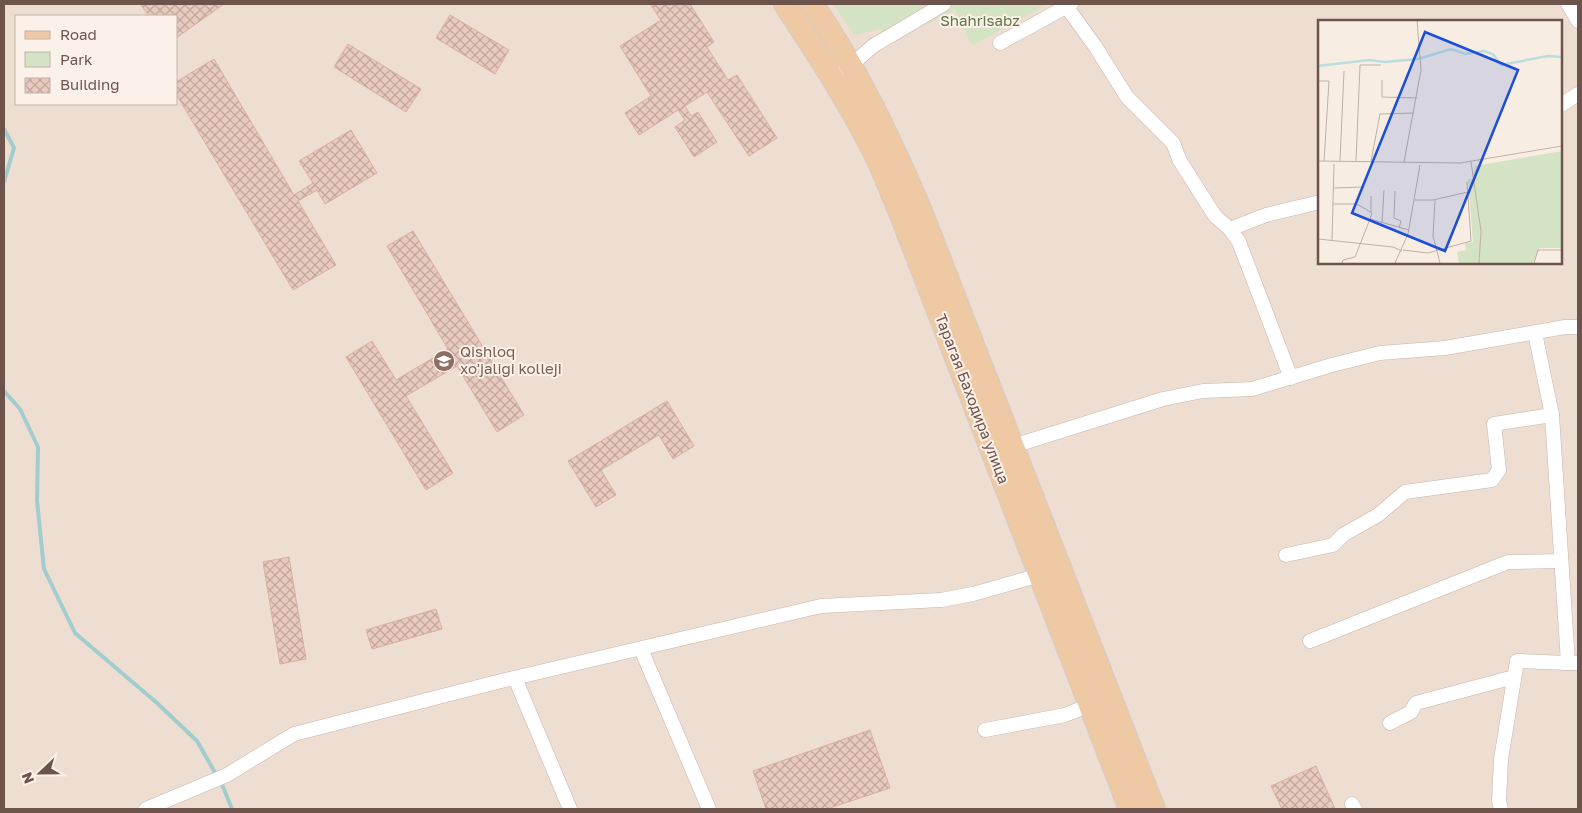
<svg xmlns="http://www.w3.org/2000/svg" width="1582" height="813" viewBox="0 0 1582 813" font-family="'Golos Text',sans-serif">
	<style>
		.residential { fill: #eeded2; fill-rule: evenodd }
		.park { fill: #d4e3c3 }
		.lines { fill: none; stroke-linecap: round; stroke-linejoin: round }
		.stream { stroke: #a2cdce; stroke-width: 4 }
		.building { fill: url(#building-cross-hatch); stroke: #daafa1 }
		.minor-casing { stroke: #c7b4ac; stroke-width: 15 }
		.primary-casing { stroke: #d3ccca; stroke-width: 24 }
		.minor { stroke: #fff; stroke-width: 14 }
		.primary { stroke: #eec9a3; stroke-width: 22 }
		.labels { text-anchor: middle; stroke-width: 4; stroke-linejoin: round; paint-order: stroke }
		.park-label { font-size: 15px; fill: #5c764a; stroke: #fcf1e8 }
		.education-label { font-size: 15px; fill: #785e54; stroke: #fcf1e8; text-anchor: start }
		.street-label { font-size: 15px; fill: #6c544d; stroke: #fcf1e8 }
		.inset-river { fill: none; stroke: #badede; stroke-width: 2.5 }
		.inset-road { fill: none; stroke: #c0b0a6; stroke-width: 1 }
		.view { fill: #1d4ed8; fill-opacity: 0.15; stroke: #1d4ed8; stroke-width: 2.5 }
		.inset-edge { fill: none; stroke: #6c544d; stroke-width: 2.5 }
	</style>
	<defs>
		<pattern id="building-cross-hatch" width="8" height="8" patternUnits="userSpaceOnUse" patternTransform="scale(1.25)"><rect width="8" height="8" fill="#e9cabe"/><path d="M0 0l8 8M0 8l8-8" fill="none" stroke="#c1a79d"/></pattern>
	</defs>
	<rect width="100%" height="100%" fill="#f8ede2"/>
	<path class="residential" d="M4,4H1578V809H4ZM16,16H176V104H16ZM1320,21H1561V262H1320Z"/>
	<polygon class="park" points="833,4 1047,4 972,46 955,10 889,43 881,29 854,35"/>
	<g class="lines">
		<g class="stream">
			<polyline points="4,129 14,148 4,182"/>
			<polyline points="4,391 20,409 38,447 37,501 44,569 75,633 157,703 197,741 217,776"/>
			<polyline points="221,782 232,809"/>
		</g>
	</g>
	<g class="building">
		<polygon points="140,4 224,4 176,38 176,16 149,16"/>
		<polygon points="650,4 690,4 714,42 707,47 728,80 737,75 777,138 749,156 707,92 685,106 691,116 698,112 717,142 694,157 675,127 685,120 678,110 639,135 625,113 651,96 620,46 661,20"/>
		<polygon points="450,15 509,50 495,74 436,38"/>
		<polygon points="348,44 421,89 406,112 334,67"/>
		<polygon points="214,59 294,195 313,183 299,161 351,130 377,173 325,204 317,190 298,201 336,265 293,290 176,94 176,82"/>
		<polygon points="413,231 524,415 497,432 457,366 406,396 453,473 426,490 346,357 372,341 396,380 448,349 387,246"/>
		<polygon points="667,401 694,446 673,459 659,435 601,470 616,495 596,507 568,461"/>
		<polygon points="289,557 306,659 280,664 263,562"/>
		<polygon points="436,609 442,629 372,649 366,630"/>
		<polygon points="870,730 890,788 827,809 766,809 753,771"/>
		<polygon points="1316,766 1335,809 1282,809 1271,786"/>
	</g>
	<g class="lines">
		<g class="minor-casing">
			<g id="minor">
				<polyline points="1568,4 1578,21"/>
				<polyline points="1066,6 1095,46 1127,97 1173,143 1180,161 1215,216 1230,229 1239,242 1291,378"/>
				<polyline points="1000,43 1071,4"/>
				<polyline points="845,69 851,65 873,46 944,4"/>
				<polyline points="1561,105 1578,94"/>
				<polyline points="1230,229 1266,215 1320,202"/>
				<polyline points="1535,333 1552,415 1568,663 1578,663"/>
				<polyline points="1013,446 1163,399 1203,391 1252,389 1332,365 1380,353 1445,348 1565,327 1578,327"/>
				<polyline points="1286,555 1333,545 1343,535 1378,515 1405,492 1492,480 1499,470 1494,424 1552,415"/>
				<polyline points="1310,641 1508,562 1561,561"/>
				<polyline points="641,649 709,809"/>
				<polyline points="515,678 570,809"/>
				<polyline points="1390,723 1411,712 1416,703 1514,677"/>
				<polyline points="985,730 1065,715 1090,705"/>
				<polyline points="1352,804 1355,809"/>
				<polyline points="146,809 227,775 294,734 501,681 821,606 941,600 973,594 1040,575"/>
				<polyline points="1501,809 1499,801 1501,759 1517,661 1568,663"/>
			</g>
		</g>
		<g class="primary-casing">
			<g id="primary">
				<path d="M785,4C816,52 848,100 874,152C884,172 892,194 901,215L1130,809"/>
				<path d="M812,4C857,68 890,139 921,211L1154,809"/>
			</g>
		</g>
		<use href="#minor" class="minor"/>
		<use href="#primary" class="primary"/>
	</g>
	<defs>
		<g id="university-disc" transform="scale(1.125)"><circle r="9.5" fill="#8d6e63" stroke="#fcf1e8"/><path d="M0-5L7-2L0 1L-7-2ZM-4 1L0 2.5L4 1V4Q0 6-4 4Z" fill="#fff"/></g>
	</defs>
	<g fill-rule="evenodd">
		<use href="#university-disc" x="444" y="361"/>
	</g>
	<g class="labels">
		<g class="park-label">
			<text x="980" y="26">Shahrisabz</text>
		</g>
		<g class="education-label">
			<text x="460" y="357">Qishloq<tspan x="460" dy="17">xo'jaligi kolleji</tspan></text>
		</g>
		<g class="street-label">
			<text transform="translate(972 399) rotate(69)" y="5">Тарагая Баходира улица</text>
		</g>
	</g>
	<g transform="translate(1318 20)">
		<rect width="244" height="244" fill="#f8ede2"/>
		<path d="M244,131V228H221L215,243H141L139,232L148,230L147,223L155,222L150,159H155L157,146Z" fill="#d4e3c3"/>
		<path class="inset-river" d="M0,46L51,40L67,42L100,39L133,29L147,34L166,31L175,34L183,45L230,36L244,37"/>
		<path class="inset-road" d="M64,60V77L99,78M0,61H11L6,141M0,141L142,143L244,126M22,141L26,51M38,141L42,45H63M53,141L62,94L96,93M86,142L103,50L99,0M153,142L163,211L161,243M15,168L46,167M77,171L76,198L83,201L81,208M97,180H115L150,172M117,180L115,216L122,243M15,184H39L54,193L52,199M53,192V176M64,203L66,170M0,219L75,227L84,231M14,220L16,144M85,230L110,233L153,221L149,162M24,243L25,240L37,237L52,199L91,210M77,243L90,214L102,145M216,243L220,230H244"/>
		<path class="view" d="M107,12L200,50L127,231L34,193Z"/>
		<rect width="244" height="244" class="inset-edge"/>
	</g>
	<rect width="1582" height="813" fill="none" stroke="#6c544d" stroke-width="10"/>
	<rect x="15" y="15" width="162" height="90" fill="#fcf1e8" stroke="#c2b2aa"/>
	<rect x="25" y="31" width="25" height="8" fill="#eec9a3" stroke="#c2b2aa"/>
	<text x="60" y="40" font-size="15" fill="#6c544d">Road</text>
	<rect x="25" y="52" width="25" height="15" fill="#d4e3c3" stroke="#c2b2aa"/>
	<text x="60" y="65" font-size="15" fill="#6c544d">Park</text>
	<rect x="25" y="78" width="25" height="15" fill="url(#building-cross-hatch)" stroke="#c2b2aa"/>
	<text x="60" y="90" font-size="15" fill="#6c544d">Building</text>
	<g transform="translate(40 773) rotate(248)" stroke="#fcf1e8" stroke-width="4" paint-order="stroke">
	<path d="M0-4L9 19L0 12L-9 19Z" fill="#6c544d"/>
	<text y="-8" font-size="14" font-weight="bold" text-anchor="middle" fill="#6c544d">N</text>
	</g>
</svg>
